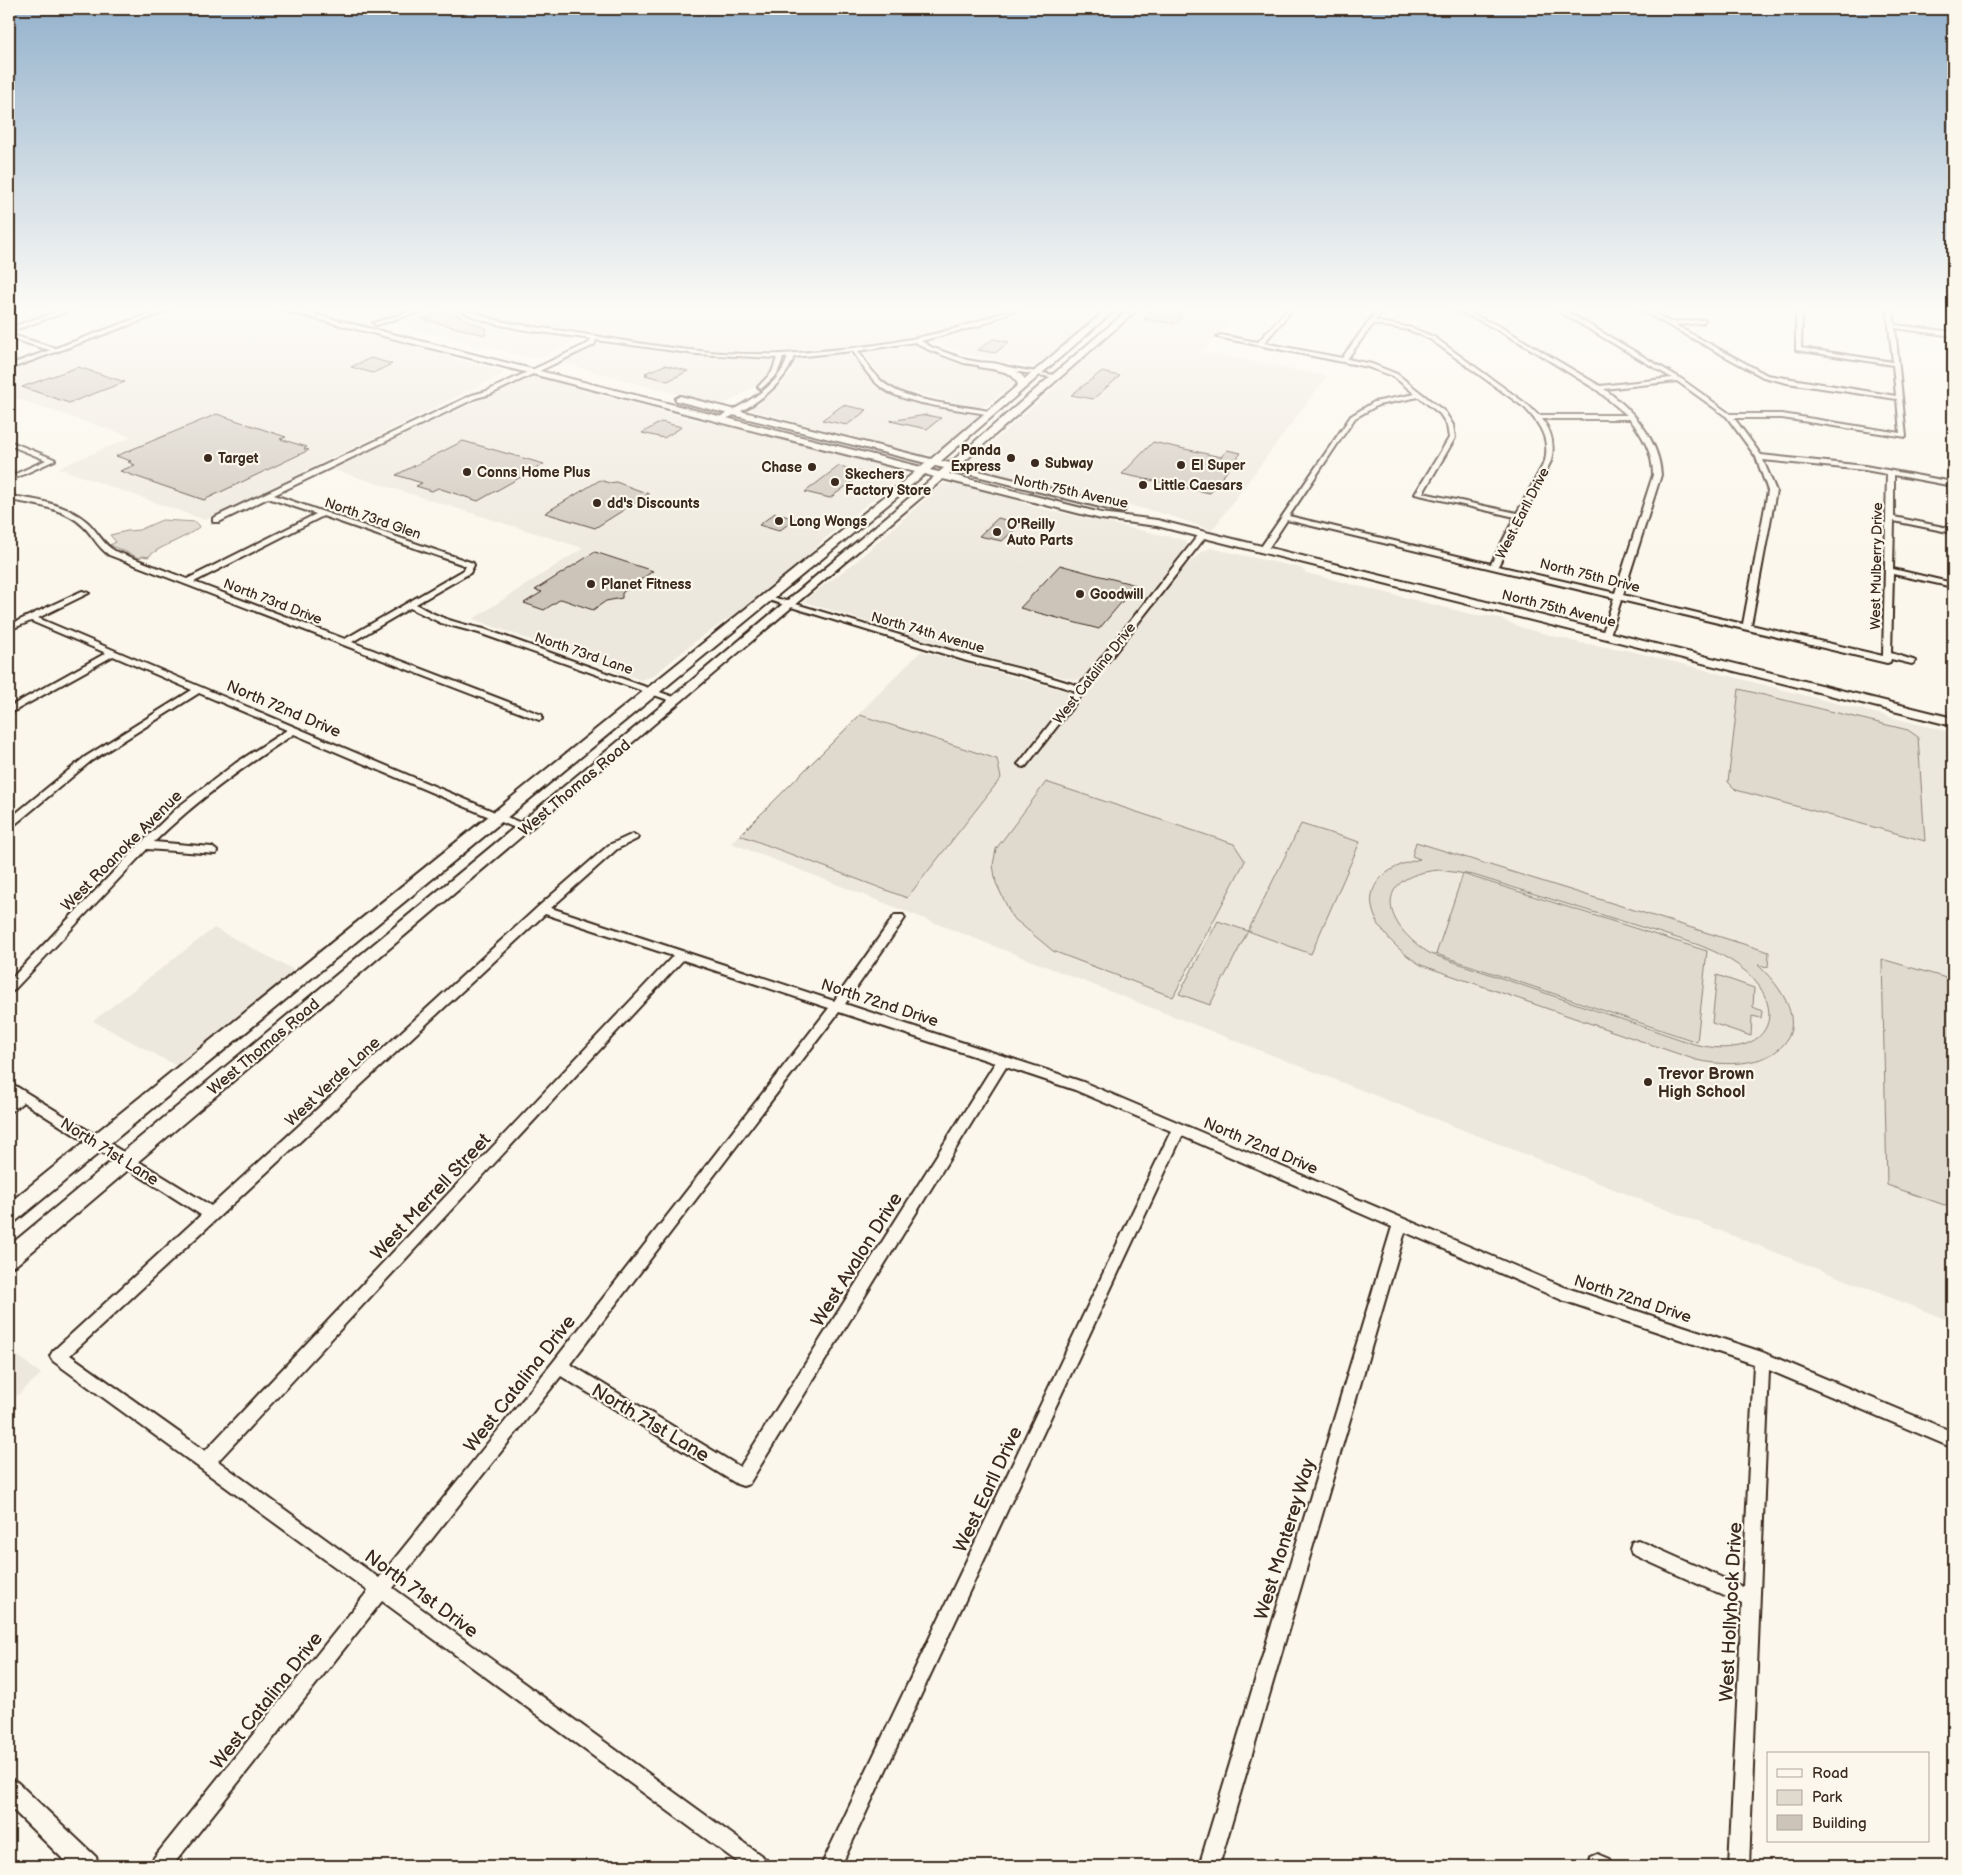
<svg xmlns="http://www.w3.org/2000/svg" width="1962" height="1875" viewBox="0 0 1962 1875" font-family="'Balsamiq Sans',sans-serif">
	<style>
		.built { fill: #ede8dd }
		.green { fill: #dfd9ce; stroke: #8d8276; fill-rule: evenodd }
		.building { fill: #ccc4b9; stroke: #3b2a1e }
		.lines { fill: none; stroke-linecap: round; stroke-linejoin: round }
		.minor-casing { stroke: #3b2a1e; stroke-width: 4 }
		.tertiary-casing { stroke: #3b2a1e; stroke-width: 4 }
		.secondary-casing { stroke: #3b2a1e; stroke-width: 4 }
		.minor { fill: #fbf7ec; fill-rule: evenodd }
		.tertiary { fill: #fbf7ec; fill-rule: evenodd }
		.secondary { fill: #fbf7ec; fill-rule: evenodd }
		.poi-dot { fill: #3b2a1e; stroke: #fbf7ec; stroke-width: 2 }
		.labels { text-anchor: middle; stroke-width: 4.5; stroke-linejoin: round; paint-order: stroke }
		.far-poi-label { font-size: 14px; font-weight: bold; fill: #3b2a1e; stroke: #fbf7ec; text-anchor: start }
		.far-street-label { font-size: 14px; fill: #3b2a1e; stroke: #fbf7ec }
		.street-label { font-size: 16px; fill: #3b2a1e; stroke: #fbf7ec }
		.poi-label { font-size: 16px; font-weight: bold; fill: #3b2a1e; stroke: #fbf7ec; text-anchor: start }
		.near-street-label { font-size: 19px; fill: #3b2a1e; stroke: #fbf7ec }
	</style>
	<rect width="100%" height="100%" fill="#fbf7ec"/>
	<filter id="ink" filterUnits="userSpaceOnUse"><feTurbulence type="fractalNoise" baseFrequency=".02" numOctaves="2"/><feDisplacementMap in="SourceGraphic" scale="10" xChannelSelector="R" yChannelSelector="G"/><feConvolveMatrix kernelMatrix="1 2 1 2 8 2 1 2 1" color-interpolation-filters="sRGB"/></filter>
	<g filter="url(#ink)">
		<g class="built">
			<polygon points="179,309 271,309 339,326 344,331 363,333 441,353 463,361 499,370 503,374 205,520 58,468 132,437 9,396 9,370"/>
			<polygon points="334,309 406,309 374,318"/>
			<polygon points="450,309 476,321 573,338 576,340 544,356 533,358 395,323 399,319 434,309"/>
			<polygon points="473,309 1006,309 960,326 896,340 840,347 758,352 714,350 662,345 492,317"/>
			<polygon points="1026,309 1105,309 1084,324 1082,329 1040,364 1034,367 969,355 934,342 936,339 995,322"/>
			<polygon points="1140,309 1242,309 1202,352 1327,376 1212,530 1165,514 974,468 968,464 968,461 985,449 1060,383 1068,372 1096,351 1110,336"/>
			<polygon points="600,343 678,354 774,358 776,360 768,374 757,385 729,402 718,404 652,388 564,363 564,360 567,358"/>
			<polygon points="914,345 935,355 956,361 1008,373 1014,375 1017,382 985,406 978,407 896,389 886,383 864,353"/>
			<polygon points="845,354 853,356 875,387 903,397 975,412 979,416 939,450 931,454 922,455 755,411 749,408 750,405 784,381 792,372 797,358"/>
			<polygon points="535,377 695,420 725,425 901,470 906,474 906,476 882,492 823,540 808,556 741,610 697,640 653,676 641,680 473,619 583,548 331,469 522,380"/>
			<polygon points="942,484 955,484 1011,498 1034,507 1181,539 1186,541 1187,546 1083,677 1076,680 962,652 805,602 807,598 858,560"/>
			<polygon points="1210,548 1301,568 1306,573 1471,614 1495,617 1523,628 1580,643 1627,650 1953,733 1953,1322 731,843 921,651 1084,696 1182,569 1203,551"/>
			<polygon points="214,928 296,971 177,1066 93,1021"/>
			<polygon points="9,1349 41,1374 9,1403"/>
		</g>
		<g class="green">
			<path d="M162,520L196,522L199,527C184,540 162,544 148,557L143,556L139,558L110,545L116,542L110,535L127,531L139,530Z"/>
			<polygon points="1739,689 1908,730 1918,737 1925,841 1736,790 1728,782"/>
			<polygon points="860,715 997,759 1001,778 907,898 740,835"/>
			<polygon points="1046,782 1234,844 1245,861 1173,997 1053,951 1012,917 996,883 993,865 996,849"/>
			<polygon points="1301,824 1360,842 1311,954 1248,931 1210,1005 1179,994 1218,921 1248,931"/>
			<path d="M1416,842L1769,952L1768,967L1758,965C1829,1032 1777,1077 1696,1060L1421,965C1370,934 1342,877 1420,859L1412,856ZM1439,870L1473,875L1696,944C1720,953 1744,965 1759,986C1779,1015 1768,1043 1733,1047C1720,1049 1707,1047 1694,1044L1431,954C1383,926 1370,876 1439,870Z"/>
			<polygon points="1463,874 1707,951 1697,1042 1436,954"/>
			<polygon points="1882,959 1953,980 1953,1208 1887,1185"/>
			<polygon points="1717,975 1754,988 1753,1007 1762,1011 1761,1018 1752,1016 1751,1036 1712,1023"/>
		</g>
		<g class="building">
			<polygon points="1155,309 1176,312 1182,317 1175,324 1144,319"/>
			<polygon points="448,311 487,329 485,335 422,319"/>
			<polygon points="993,339 1009,342 995,353 978,350"/>
			<polygon points="371,358 392,364 373,373 351,367"/>
			<polygon points="665,365 688,371 668,381 645,375 648,374 645,373"/>
			<polygon points="78,367 125,382 69,403 22,387"/>
			<polygon points="1101,372 1120,376 1093,399 1071,395"/>
			<polygon points="843,405 867,410 847,425 822,420"/>
			<polygon points="217,414 286,437 280,439 307,447 304,449 309,450 204,500 120,471 135,465 128,462 131,461 116,456"/>
			<polygon points="926,415 941,418 927,429 890,421"/>
			<polygon points="661,422 682,427 664,438 642,433"/>
			<polygon points="463,441 544,464 478,501 438,488 432,491 416,486 422,483 396,475"/>
			<polygon points="1153,442 1221,457 1227,450 1241,453 1210,493 1122,474"/>
			<polygon points="839,466 864,473 830,498 805,492"/>
			<polygon points="600,480 609,483 616,482 649,494 595,528 545,513"/>
			<polygon points="775,513 795,519 779,531 759,525"/>
			<polygon points="998,518 1021,524 1002,541 979,536"/>
			<polygon points="595,552 653,571 622,593 622,598 606,601 593,610 561,599 544,610 524,603 542,592 535,590"/>
			<polygon points="1060,565 1093,574 1136,585 1099,629 1020,608"/>
		</g>
		<g class="lines">
			<g class="minor-casing">
				<g id="minor">
					<polygon points="65,309 74,309 9,332 9,328"/>
					<polygon points="419,309 429,309 376,325 373,323"/>
					<path d="M460,309C473,309 486,318 499,321C529,327 559,330 589,335C652,346 716,356 781,354C804,353 828,350 852,348C906,342 959,331 1010,309H1017L981,325L921,341L933,348L967,360L1060,376L1057,378L964,363L929,350L915,342L858,351C867,363 875,378 888,386C913,403 963,405 993,412L994,413L991,415C962,409 905,405 882,388C869,378 861,364 853,351L794,357C785,386 747,411 719,422L717,421V419C744,403 778,389 788,357L783,358L777,374L761,389L758,387L772,372L777,358L696,354L596,340L594,345L491,394L476,398L274,495L473,563L474,565L470,573L416,604C437,618 460,624 484,629L682,700L677,703L674,702L479,633L441,623L410,608L352,642L542,715V719L539,720L109,555C97,547 93,535 83,526C65,508 33,504 9,500V496C34,499 66,504 86,521C97,530 102,544 115,551L187,579L316,514L268,498L219,522H213V518L472,395L487,391L589,343L591,339C555,333 487,329 460,309ZM323,516L461,564L466,566L464,570L345,639L194,582Z"/>
					<path d="M1288,309H1293L1264,343L1342,358L1378,309H1383L1375,321L1412,328L1434,337L1529,406L1538,415H1627L1597,390L1521,343L1481,321L1452,309H1460L1499,326L1600,386L1672,378L1555,309H1562L1680,378L1730,414H1782L1900,433L1897,399L1787,383L1763,377L1639,309H1646L1670,322L1705,320L1703,323L1675,325L1767,375L1896,396L1893,365L1796,350V309H1802L1801,348L1893,362L1887,309H1893L1895,325L1953,332V336L1895,328L1906,437L1782,418H1734L1761,455L1865,466L1953,482V486L1894,475V517L1953,529V533L1894,521L1893,569L1953,583V587L1893,574L1891,653L1916,661L1912,664L1891,659L1890,662L1887,663L1621,600L1610,635L1606,638L1602,635L1614,598L1287,520L1266,552H1260L1259,550L1351,416L1374,402L1415,394L1393,376L1368,367L1217,337L1220,335L1258,342ZM1373,324L1409,330L1430,339L1525,408C1540,424 1550,439 1545,461L1517,513L1423,493L1455,438L1453,425L1445,412L1397,374L1372,364L1347,359ZM1677,381L1727,417L1756,457L1768,491L1743,624L1623,595L1661,475C1659,439 1632,409 1604,389ZM1419,397L1440,414L1447,425L1449,438L1415,494L1515,517L1491,564L1289,516L1355,418L1378,405ZM1542,419H1630C1643,436 1653,453 1653,475L1615,593L1498,566L1551,461C1555,445 1552,432 1542,419ZM1763,460L1865,470L1887,474L1883,656L1751,625L1776,491Z"/>
					<polygon points="9,334 58,349 59,350 56,352 9,338"/>
					<polygon points="9,441 54,459 55,460 9,481 9,477 46,460 9,445"/>
					<polygon points="1200,533 1207,535 1026,766 1023,767 1018,764 1020,762 1076,691 1027,676 967,661 762,598 769,596 973,657 1033,672 1079,686"/>
					<path d="M82,591L89,593L38,618L528,826L529,828L528,830H520L294,734C243,767 197,800 154,842L212,847L217,851L216,854L147,849L13,991L9,992V981L141,843L178,807L236,763L287,730L199,693L91,761L13,826L9,827V819L85,757L192,690L113,656L9,714V707L106,653L31,621L9,630V625Z"/>
					<path d="M633,834L638,837L637,839L617,849L551,908L834,1001L895,915H903L905,918L903,921L845,1004L1083,1082L1564,1287L1762,1352L1953,1432V1448L1769,1370L1749,1866H1729L1742,1604L1632,1554L1630,1548L1632,1542L1638,1540L1743,1587L1754,1364L1562,1300L1405,1232L1219,1866H1199L1392,1227L1182,1136L841,1866H821L1171,1131L1075,1090L1006,1067L749,1484L743,1486L737,1484L561,1376L393,1588L766,1859L769,1866H743L382,1601L172,1866H150L153,1859L368,1591L53,1361L50,1356L53,1351L201,1215L23,1102L14,1110L9,1111V1099L12,1096L9,1093V1082L211,1206L539,906L609,845ZM545,914L673,956L205,1451L70,1355ZM683,960L829,1008L554,1361L379,1578L218,1461ZM839,1012L995,1063L740,1467L570,1364Z"/>
					<polygon points="1598,1854 1610,1859 1613,1866 1589,1866 1591,1857"/>
				</g>
			</g>
			<g class="tertiary-casing">
				<g id="tertiary">
					<polygon points="163,309 173,309 9,369 9,365"/>
					<polygon points="9,1778 17,1782 96,1857 99,1866 70,1866 9,1806"/>
				</g>
			</g>
			<g class="secondary-casing">
				<path id="secondary" d="M278,309H293L921,467L926,463L677,401L675,399L680,396L931,459L1018,385C1013,369 993,370 979,367V363C994,361 1016,367 1025,379L1107,309H1116L941,461L950,463L1129,309H1138L959,466L1124,507L1125,509L1124,511L1120,512L953,470L949,474L1101,513L1157,520L1953,718V726L1157,526L1101,519L943,479L16,1265L9,1267V1246L672,697L934,477L925,474L16,1221L9,1224V1203L915,472ZM935,466L944,468L939,472L930,470Z"/>
			</g>
			<use href="#minor" class="minor"/>
			<use href="#tertiary" class="tertiary"/>
			<use href="#secondary" class="secondary"/>
		</g>
	</g>
	<linearGradient id="sky" x2="0" y2="1"><stop stop-color="#94b2cc"/><stop offset="0.54" stop-color="#fdfbf6"/><stop offset="1" stop-color="#fdfbf6" stop-opacity="0"/></linearGradient>
	<rect width="1962" height="572" fill="url(#sky)"/>
	<g class="poi-dot">
		<circle cx="208" cy="458" r="5"/>
		<circle cx="1011" cy="458" r="5"/>
		<circle cx="1035" cy="463" r="5"/>
		<circle cx="1181" cy="465" r="5"/>
		<circle cx="812" cy="467" r="5"/>
		<circle cx="467" cy="472" r="5"/>
		<circle cx="835" cy="482" r="5"/>
		<circle cx="1143" cy="485" r="5"/>
		<circle cx="597" cy="503" r="5"/>
		<circle cx="779" cy="521" r="5"/>
		<circle cx="997" cy="532" r="5"/>
		<circle cx="591" cy="584" r="5"/>
		<circle cx="1080" cy="594" r="5"/>
		<circle cx="1648" cy="1082" r="5"/>
	</g>
	<g class="labels">
		<g class="far-poi-label">
			<text x="1001" y="455" text-anchor="end">Panda<tspan x="1001" dy="16">Express</tspan></text>
			<text x="218" y="463">Target</text>
			<text x="1045" y="468">Subway</text>
			<text x="1191" y="470">El Super</text>
			<text x="802" y="472" text-anchor="end">Chase</text>
			<text x="477" y="477">Conns Home Plus</text>
			<text x="845" y="479">Skechers<tspan x="845" dy="16">Factory Store</tspan></text>
			<text x="1153" y="490">Little Caesars</text>
			<text x="607" y="508">dd's Discounts</text>
			<text x="789" y="526">Long Wongs</text>
			<text x="1007" y="529">O'Reilly<tspan x="1007" dy="16">Auto Parts</tspan></text>
			<text x="601" y="589">Planet Fitness</text>
			<text x="1090" y="599">Goodwill</text>
		</g>
		<g class="far-street-label">
			<text transform="translate(1071 491) rotate(12)" y="5">North 75th Avenue</text>
			<text transform="translate(1522 513) rotate(-63)" y="5">West Earll Drive</text>
			<text transform="translate(373 518) rotate(19)" y="5">North 73rd Glen</text>
			<text transform="translate(1876 566) rotate(-89)" y="5">West Mulberry Drive</text>
			<text transform="translate(1590 575) rotate(14)" y="5">North 75th Drive</text>
			<text transform="translate(273 601) rotate(21)" y="5">North 73rd Drive</text>
			<text transform="translate(1559 608) rotate(14)" y="5">North 75th Avenue</text>
			<text transform="translate(928 632) rotate(16)" y="5">North 74th Avenue</text>
			<text transform="translate(584 653) rotate(19)" y="5">North 73rd Lane</text>
			<text transform="translate(1094 673) rotate(-52)" y="5">West Catalina Drive</text>
		</g>
		<g class="street-label">
			<text transform="translate(284 708) rotate(23)" y="6">North 72nd Drive</text>
			<text transform="translate(574 787) rotate(-40)" y="6">West Thomas Road</text>
			<text transform="translate(121 850) rotate(-45)" y="6">West Roanoke Avenue</text>
			<text transform="translate(880 1002) rotate(18)" y="6">North 72nd Drive</text>
			<text transform="translate(263 1046) rotate(-40)" y="6">West Thomas Road</text>
			<text transform="translate(332 1081) rotate(-43)" y="6">West Verde Lane</text>
			<text transform="translate(1261 1145) rotate(23)" y="6">North 72nd Drive</text>
			<text transform="translate(110 1151) rotate(32)" y="6">North 71st Lane</text>
			<text transform="translate(1633 1298) rotate(18)" y="6">North 72nd Drive</text>
		</g>
		<g class="poi-label">
			<text x="1658" y="1079">Trevor Brown<tspan x="1658" dy="18">High School</tspan></text>
		</g>
		<g class="near-street-label">
			<text transform="translate(430 1196) rotate(-47)" y="7">West Merrell Street</text>
			<text transform="translate(856 1259) rotate(-58)" y="7">West Avalon Drive</text>
			<text transform="translate(519 1383) rotate(-52)" y="7">West Catalina Drive</text>
			<text transform="translate(651 1422) rotate(31)" y="7">North 71st Lane</text>
			<text transform="translate(987 1489) rotate(-65)" y="7">West Earll Drive</text>
			<text transform="translate(1284 1539) rotate(-73)" y="7">West Monterey Way</text>
			<text transform="translate(422 1593) rotate(36)" y="7">North 71st Drive</text>
			<text transform="translate(1730 1612) rotate(-87)" y="7">West Hollyhock Drive</text>
			<text transform="translate(266 1700) rotate(-52)" y="7">West Catalina Drive</text>
		</g>
	</g>
	<rect width="1962" height="1875" fill="none" stroke="#fbf7ec" stroke-width="30"/>
	<rect x="15" y="15" width="1932" height="1845" fill="none" stroke="#3b2a1e" stroke-width="2" filter="url(#ink)"/>
	<rect x="1767" y="1752" width="162" height="90" fill="#fbf7ec" stroke="#aea59a"/>
	<rect x="1777" y="1769" width="25" height="8" fill="#fbf7ec" stroke="#aea59a"/>
	<text x="1812" y="1778" font-size="15" fill="#3b2a1e">Road</text>
	<rect x="1777" y="1790" width="25" height="15" fill="#dfd9ce" stroke="#aea59a"/>
	<text x="1812" y="1802" font-size="15" fill="#3b2a1e">Park</text>
	<rect x="1777" y="1815" width="25" height="15" fill="#ccc4b9" stroke="#aea59a"/>
	<text x="1812" y="1828" font-size="15" fill="#3b2a1e">Building</text>
</svg>
